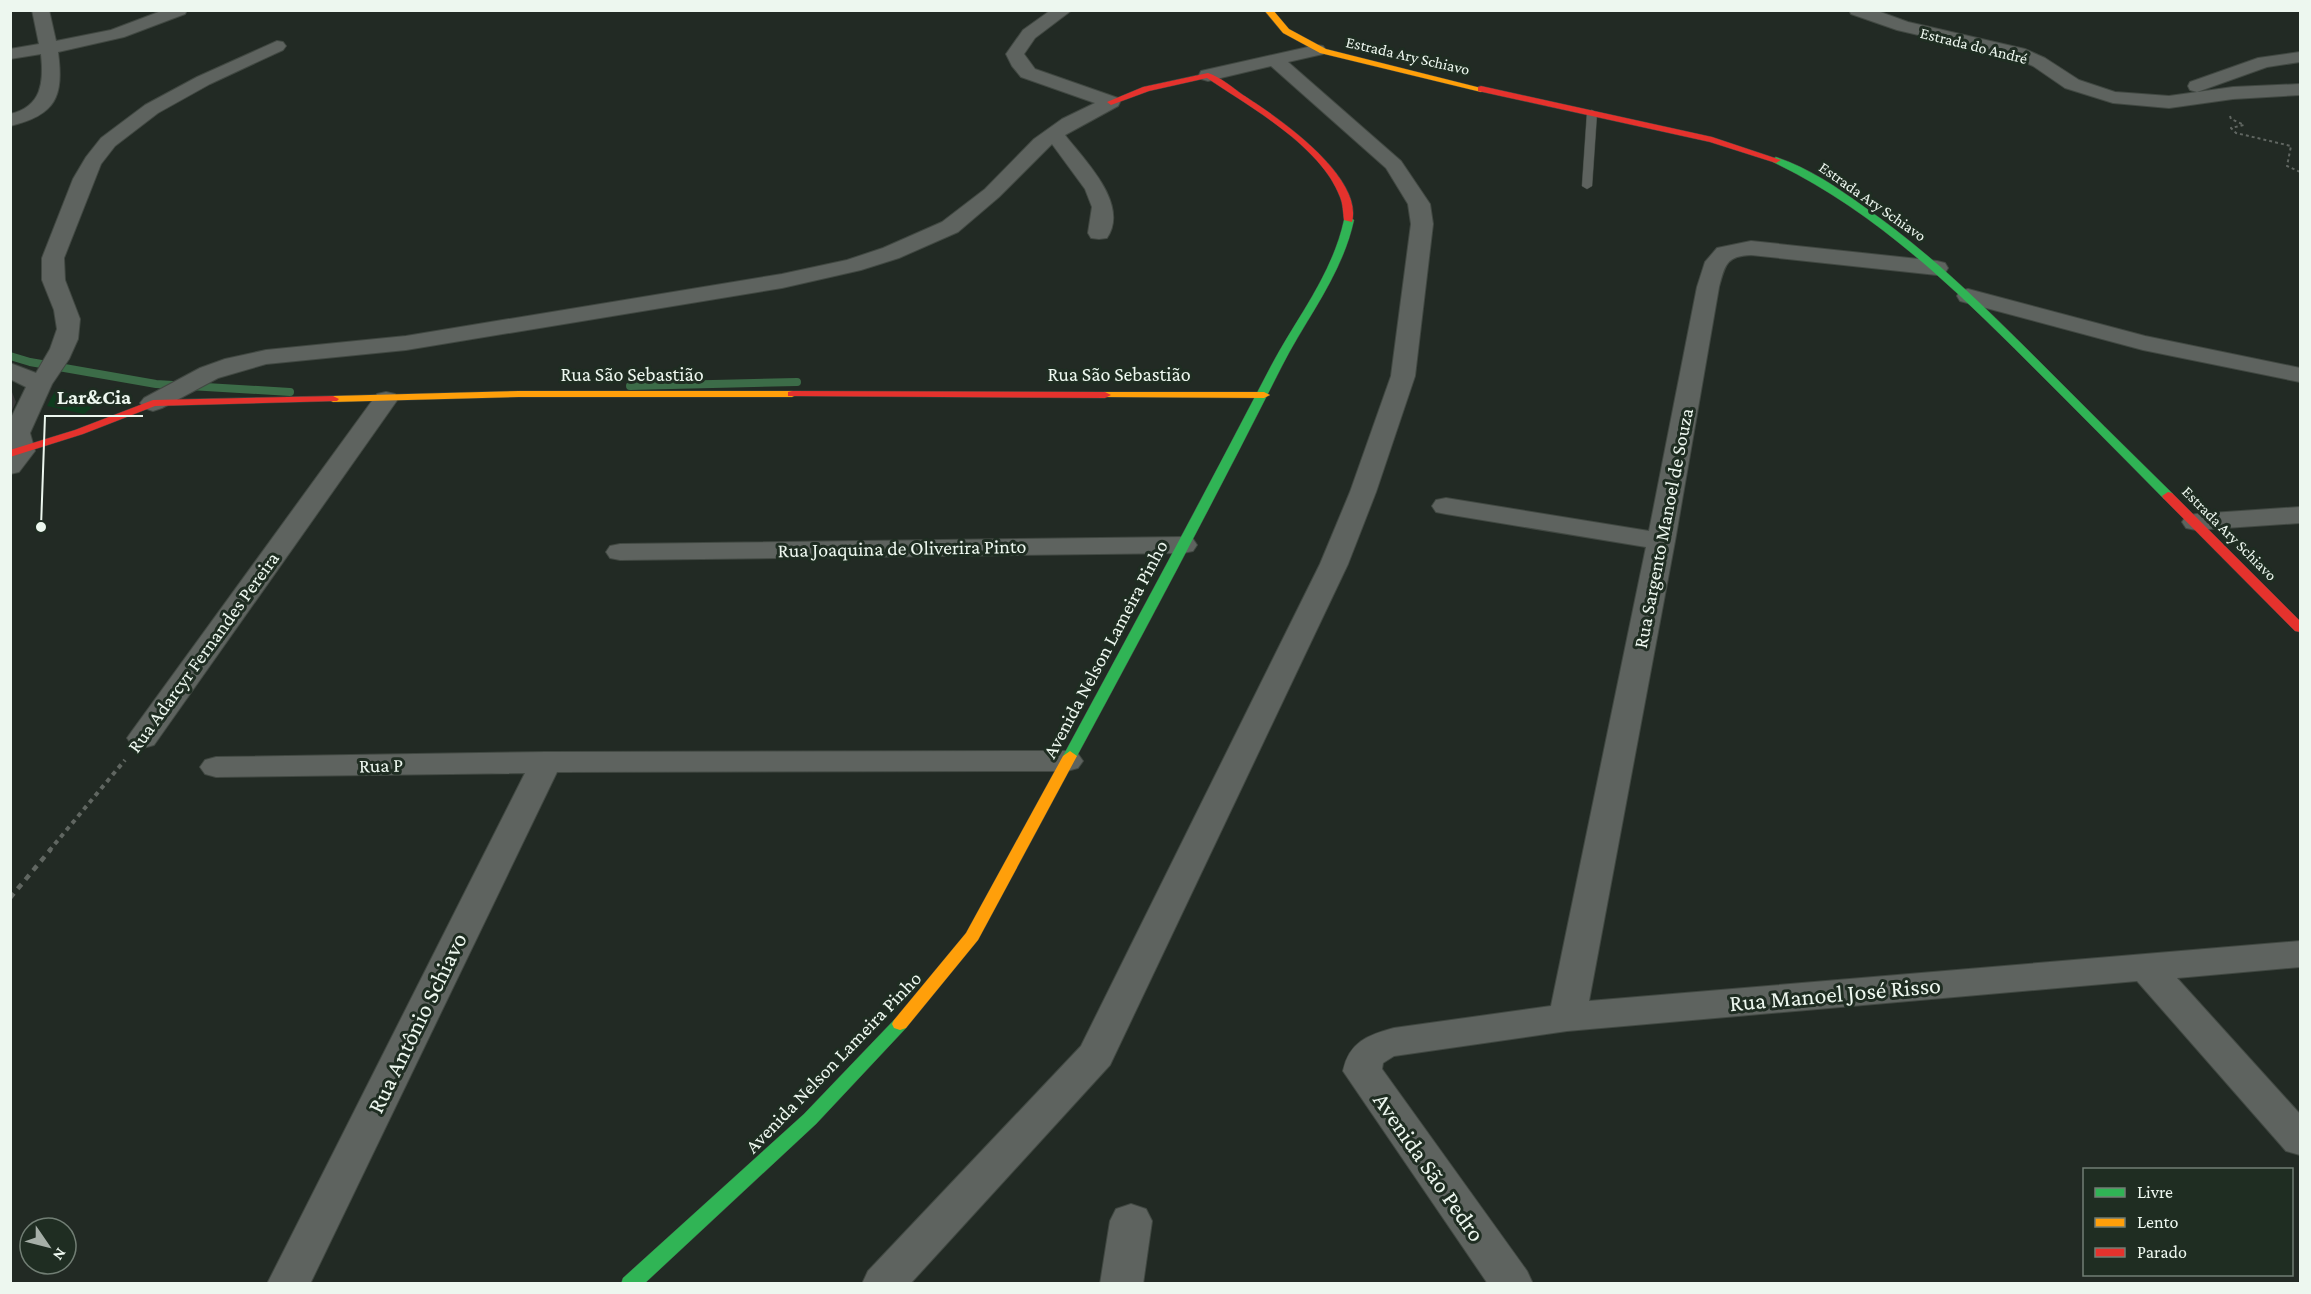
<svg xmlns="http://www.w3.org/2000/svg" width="2311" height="1294" viewBox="0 0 2311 1294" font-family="'Crimson Pro',serif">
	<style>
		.green { fill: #0e3c1e }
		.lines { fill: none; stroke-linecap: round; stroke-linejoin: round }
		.stream { stroke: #3c6c48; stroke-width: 8 }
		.lane-casing { stroke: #414842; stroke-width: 1 }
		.street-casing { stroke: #414842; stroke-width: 2 }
		.fast-casing { stroke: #414842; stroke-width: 1 }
		.slow-casing { stroke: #414842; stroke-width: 1 }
		.jam-casing { stroke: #414842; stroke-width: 1 }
		.path-far2 { stroke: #606661; stroke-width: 2; stroke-dasharray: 3 3; stroke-linecap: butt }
		.path-far1 { stroke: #606661; stroke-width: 4; stroke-dasharray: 4.5 4.5; stroke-linecap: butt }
		.path { stroke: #606661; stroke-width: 4.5; stroke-dasharray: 6 6; stroke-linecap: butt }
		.lane { fill: #5e635f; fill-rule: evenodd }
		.street { fill: #5e635f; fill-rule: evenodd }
		.fast { fill: #30b455; fill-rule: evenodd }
		.slow { fill: #ff9f0a; fill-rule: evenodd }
		.jam { fill: #e5322d; fill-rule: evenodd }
		.shaded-wall { fill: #393939 }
		.labels { text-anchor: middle; stroke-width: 6; stroke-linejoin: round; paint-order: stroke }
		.far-street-label { font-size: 16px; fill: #edf7ef; stroke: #1f2d22 }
		.street-label { font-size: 20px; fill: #edf7ef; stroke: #1f2d22 }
		.near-street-label { font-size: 24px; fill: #edf7ef; stroke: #1f2d22 }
		.leader { fill: none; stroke: #edf7ef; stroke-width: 2 }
		.callout-dot { fill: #edf7ef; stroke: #1f2d22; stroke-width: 2 }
		.callout-label { font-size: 21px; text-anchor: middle; font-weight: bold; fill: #edf7ef; stroke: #1f2d22; stroke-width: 6; stroke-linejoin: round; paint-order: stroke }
	</style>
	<rect width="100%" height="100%" fill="#222a24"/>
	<polygon class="green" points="55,391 101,400 84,414 47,406"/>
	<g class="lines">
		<g class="stream">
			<polyline points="10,356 30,362 156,384 290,392"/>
			<polyline points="630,386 797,382"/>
		</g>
		<g class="lane-casing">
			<polygon id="lane" points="1592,110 1597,113 1592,186 1587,189 1582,186 1587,113"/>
		</g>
		<g class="street-casing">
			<g id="street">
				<path d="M32,10H49L56,41L111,30L164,10H187L185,14L124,37L58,52C64,97 56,115 10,126V114C42,107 44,82 41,54L10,59V49L39,44Z"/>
				<path d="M1051,10H1072L1035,38L1024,54L1035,69L1118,98L1120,102L1118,106L1065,135C1084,160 1130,204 1107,238L1099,239L1091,238L1088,233L1092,207L1085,189L1052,144L999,197L958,232L899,258L861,270L782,288L406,350L266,364L218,378L162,408L153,411L144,408L140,403L144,398L200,368L225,359L266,350L406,336L782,274L847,260L883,248L942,222L985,189L1034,139L1062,119L1095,103L1021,77L1012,66L1006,54L1023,30Z"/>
				<polygon points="1849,10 1875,10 1908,22 2025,49 2045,58 2079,80 2115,92 2169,96 2233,87 2300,84 2300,95 2233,99 2169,108 2113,103 2065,88 2033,66 2013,57 1897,30 1851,14"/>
				<polygon points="277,41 283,42 286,46 283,50 210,84 158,113 115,146 101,164 64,258 65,280 80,319 78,339 69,359 52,384 30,433 35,451 19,472 10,474 10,420 26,387 10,379 10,363 36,373 50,349 57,329 54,310 42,280 42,258 73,179 86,157 101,138 145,105 197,77"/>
				<polygon points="1317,45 1323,46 1326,50 1323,54 1288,62 1401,161 1430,204 1433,224 1415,376 1376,492 1348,564 1110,1065 910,1284 862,1284 868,1271 1081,1046 1320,564 1350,492 1391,376 1411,224 1408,204 1386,168 1271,66 1208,81 1201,79 1199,75 1201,71"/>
				<polygon points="2300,52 2300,62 2267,67 2197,92 2190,90 2188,86 2190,82 2258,58"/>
				<path d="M1751,241L1937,261L1945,263L1948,268L1945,273L1937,275L1751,255C1726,256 1725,265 1719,287L1675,541L1589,1001L2300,941V967L2177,978L2300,1114V1155L2286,1151L2137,981L1567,1031L1394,1056L1383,1063L1382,1069L1527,1271L1533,1284H1488L1343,1071C1349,1042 1368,1035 1394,1028L1551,1006L1646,547L1446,514L1436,512L1432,506L1436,500L1446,498L1649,531L1697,287L1705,262L1717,248Z"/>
				<polygon points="1968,289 2145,336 2300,368 2300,382 2143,350 1960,301 1957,296 1960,291"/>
				<polygon points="386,392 395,394 398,399 154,745 143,748 132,745 127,738 132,731 377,394"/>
				<polygon points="2300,507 2300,523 2196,530 2186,528 2182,522 2186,516 2196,514"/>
				<polygon points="1183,537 1193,539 1197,545 1193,551 1183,553 620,560 610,558 606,552 610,546 620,544"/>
				<polygon points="1067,751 1078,754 1083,761 1078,768 1067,771 557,772 310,1284 267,1284 525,773 216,777 205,774 200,767 205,760 216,757 546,752"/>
				<polygon points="1131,1204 1146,1209 1152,1221 1143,1284 1100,1284 1110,1221 1116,1209"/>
			</g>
		</g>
		<g class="fast-casing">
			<g id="fast">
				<path d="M1776,157C1807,167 1837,187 1863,206C1927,250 1982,304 2037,359C2082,404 2127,449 2172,493L2174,496L2172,499H2164C2119,453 2074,408 2029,363C1951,285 1873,210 1773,162L1771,160Z"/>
				<path d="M1349,217L1354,220C1342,275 1307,317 1282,366C1216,497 1147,627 1077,756L1070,761L1065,759L1063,756C1133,627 1203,497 1271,366C1297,317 1332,275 1344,220Z"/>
				<polygon points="900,1018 906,1020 908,1024 906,1028 816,1124 644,1284 621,1284 623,1278 804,1114 894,1020"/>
			</g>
		</g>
		<g class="slow-casing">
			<g id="slow">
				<polygon points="1264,10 1273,10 1289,29 1326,49 1485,89 1481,92 1320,53 1283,33"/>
				<polygon points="519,391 792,391 798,394 792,397 519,397 333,402 327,399 333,396"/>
				<polygon points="1105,392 1264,392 1270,395 1264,398 1101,397 1099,395"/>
				<polygon points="1070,751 1077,756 978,940 906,1028 900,1030 894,1028 892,1024 894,1020 966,933 1063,756"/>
			</g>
		</g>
		<g class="jam-casing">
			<g id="jam">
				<path d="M1208,73C1220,77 1232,87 1243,95C1276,116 1364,176 1352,222L1344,220C1343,213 1343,204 1340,197C1321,146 1250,107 1207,78L1149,91L1111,105L1107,102L1143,87Z"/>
				<polygon points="1481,86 1712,137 1781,160 1776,163 1710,142 1478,91 1478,87"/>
				<polygon points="792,391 1105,392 1111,395 1105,398 788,396 788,392"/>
				<polygon points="333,396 339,399 337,401 155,406 83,434 10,457 10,450 75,430 153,400"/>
				<polygon points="2168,492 2172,493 2300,621 2300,632 2295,631 2164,499 2162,496"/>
			</g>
		</g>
		<polyline class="path-far2" points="2230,116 2231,119 2244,125 2231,128 2236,133 2291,146 2287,166 2300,172"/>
		<polyline class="path-far1" points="49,851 125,760"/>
		<polyline class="path" points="10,898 51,849"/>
		<use href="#lane" class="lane"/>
		<use href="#street" class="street"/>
		<use href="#fast" class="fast"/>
		<use href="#slow" class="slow"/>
		<use href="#jam" class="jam"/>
	</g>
	<polygon class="shaded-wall" points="10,387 16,402 10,415"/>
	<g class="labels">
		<g class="far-street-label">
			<text transform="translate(1974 45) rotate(14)" y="6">Estrada do André</text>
			<text transform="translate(1408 55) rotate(13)" y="6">Estrada Ary Schiavo</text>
			<text transform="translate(1873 201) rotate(35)" y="6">Estrada Ary Schiavo</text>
			<text transform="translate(2230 533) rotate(45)" y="6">Estrada Ary Schiavo</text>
		</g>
		<g class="street-label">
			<text x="632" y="381">Rua São Sebastião</text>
			<text x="1119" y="381">Rua São Sebastião</text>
			<text transform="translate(1663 528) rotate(-79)" y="7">Rua Sargento Manoel de Souza</text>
			<text transform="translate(902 548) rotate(-1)" y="7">Rua Joaquina de Oliverira Pinto</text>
			<text transform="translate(1105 649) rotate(-62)" y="7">Avenida Nelson Lameira Pinho</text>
			<text transform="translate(203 652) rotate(-54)" y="7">Rua Adarcyr Fernandes Pereira</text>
			<text transform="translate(381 765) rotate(-1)" y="7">Rua P</text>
			<text transform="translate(833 1062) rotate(-46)" y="7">Avenida Nelson Lameira Pinho</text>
		</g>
		<g class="near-street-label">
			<text transform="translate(1835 994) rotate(-5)" y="8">Rua Manoel José Risso</text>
			<text transform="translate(417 1023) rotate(-64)" y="8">Rua Antônio Schiavo</text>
			<text transform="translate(1429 1167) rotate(55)" y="8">Avenida São Pedro</text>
		</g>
	</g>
	<path class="leader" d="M41 527L45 416H143"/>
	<circle class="callout-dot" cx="41" cy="527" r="6"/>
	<g class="callout-label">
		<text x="94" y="404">Lar&amp;Cia</text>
	</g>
	<rect width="2311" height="1294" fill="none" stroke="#edf7ef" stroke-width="24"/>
	<rect x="2083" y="1168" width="210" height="108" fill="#1f2d22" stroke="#717e74" stroke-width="1.5"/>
	<rect x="2095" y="1188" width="30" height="9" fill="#30b455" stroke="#717e74" stroke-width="1.5"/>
	<text x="2137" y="1198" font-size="18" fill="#edf7ef">Livre</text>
	<rect x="2095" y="1218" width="30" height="9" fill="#ff9f0a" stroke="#717e74" stroke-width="1.5"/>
	<text x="2137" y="1228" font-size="18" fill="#edf7ef">Lento</text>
	<rect x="2095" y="1248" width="30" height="9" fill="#e5322d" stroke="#717e74" stroke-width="1.5"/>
	<text x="2137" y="1258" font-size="18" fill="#edf7ef">Parado</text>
	<g transform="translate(48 1246) rotate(125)"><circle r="28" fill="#1f2d22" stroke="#717e74" stroke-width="1.5"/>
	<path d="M0-4.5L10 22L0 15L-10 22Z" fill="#a6afa8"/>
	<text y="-9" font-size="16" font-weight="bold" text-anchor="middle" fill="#edf7ef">N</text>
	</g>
</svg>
